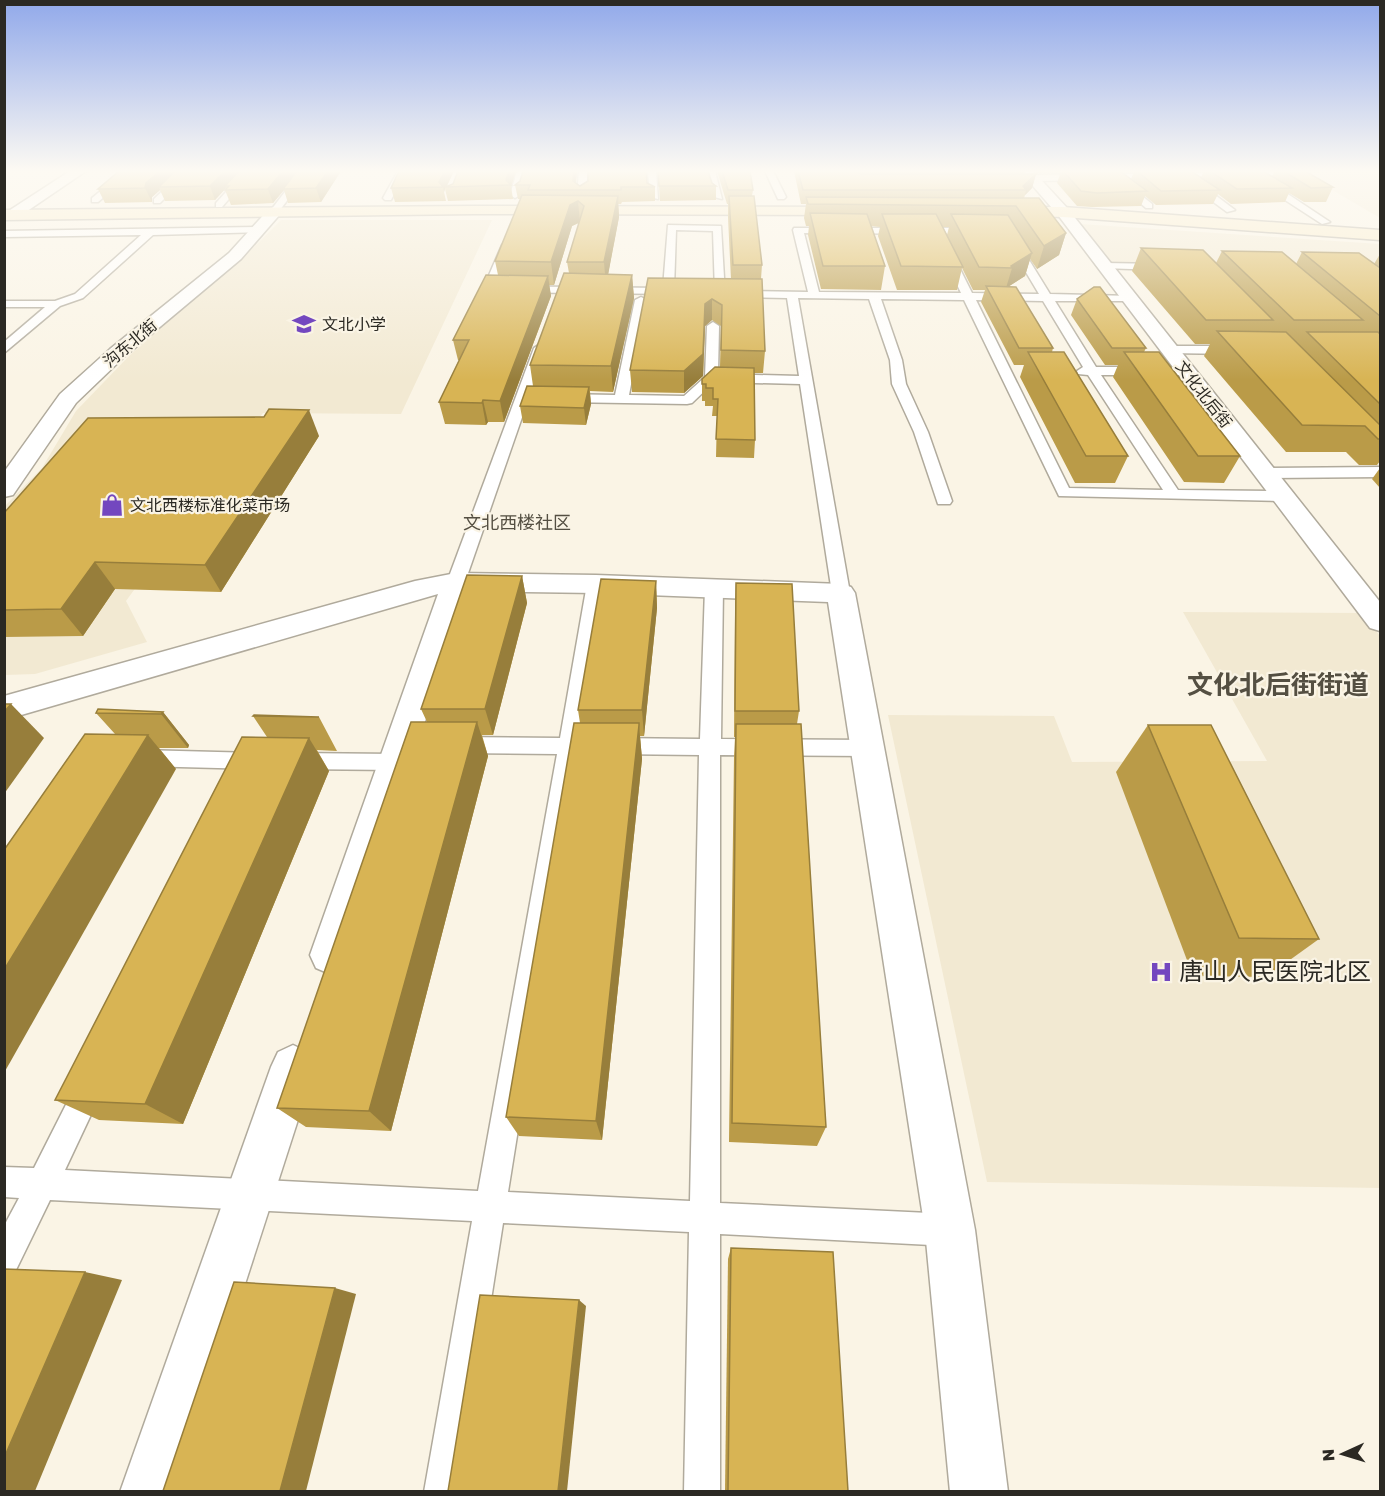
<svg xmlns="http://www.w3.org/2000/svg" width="1385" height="1496" viewBox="0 0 1385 1496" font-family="'Golos Text','Noto Sans SC',sans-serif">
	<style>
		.built { fill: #f2e9d2 }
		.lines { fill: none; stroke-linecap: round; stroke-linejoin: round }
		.lane-casing { stroke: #b0aa9c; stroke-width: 3 }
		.street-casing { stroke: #b0aa9c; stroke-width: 3 }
		.secondary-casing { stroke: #b0aa9c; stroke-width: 3 }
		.lane { fill: #fff; fill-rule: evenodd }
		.street { fill: #fff; fill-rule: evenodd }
		.secondary { fill: #f9ecc8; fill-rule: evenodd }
		.wall { fill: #ba9b48; fill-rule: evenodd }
		.shaded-wall { fill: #977e3b }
		.building { fill: #d8b454; stroke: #977e3b; stroke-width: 1.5 }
		.labels { text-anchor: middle; stroke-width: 4.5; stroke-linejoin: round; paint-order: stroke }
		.far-poi-label { font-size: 16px; fill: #2b2923; stroke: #faf4e5; text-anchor: start }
		.far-street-label { font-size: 16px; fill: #2b2923; stroke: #faf4e5 }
		.far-quarter-label { font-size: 18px; fill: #544f42; stroke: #faf4e5 }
		.near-poi-label { font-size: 24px; fill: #2b2923; stroke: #faf4e5; text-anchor: start }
		.district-label { font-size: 26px; font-weight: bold; fill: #544f42; stroke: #faf4e5 }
	</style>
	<rect width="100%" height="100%" fill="#faf4e5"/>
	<g class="built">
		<polygon points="1300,171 1380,171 1380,218"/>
		<polygon points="281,220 492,220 401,414 263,413 126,601 147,642 35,674 5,675 4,507 42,468 76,411 130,355 257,244"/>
		<polygon points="1080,224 1380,244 1380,268 1112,263"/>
		<polygon points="1183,612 1362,613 1380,636 1380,1188 987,1182 888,715 1054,716 1072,762 1267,761"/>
	</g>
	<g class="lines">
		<g class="lane-casing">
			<g id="lane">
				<polygon points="125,171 134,171 98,202 92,202 92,198"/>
				<polygon points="183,171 192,171 160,203 154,203 154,199"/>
				<polygon points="245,171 253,171 222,207 216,207 216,203"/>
				<polygon points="301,171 309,171 277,214 271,214 271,210"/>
				<polygon points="398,171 406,171 391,200 385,200 383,198"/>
				<polygon points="517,171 525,171 520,195 515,198 510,195"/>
				<polygon points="579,171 587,171 587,195 582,198 577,195"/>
				<polygon points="648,171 656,171 658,199 650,197"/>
				<polygon points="707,171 715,171 722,199 714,197"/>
				<polygon points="765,171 773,171 786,197 784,199 778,199"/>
				<polygon points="1285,172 1288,173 1288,177 1032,181 1028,178 1032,175"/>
				<polygon points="1122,180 1152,204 1152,208 1146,208 1119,185 1118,183"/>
				<polygon points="1189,180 1195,180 1235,210 1227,212 1189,184"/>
				<polygon points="1265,180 1268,181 1330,222 1322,224 1262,185 1261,183"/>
				<polygon points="668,225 721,226 725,295 717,295 715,293 713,231 676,230 674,289 678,290 678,294 489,292 483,289 502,245 507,242 512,245 496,286 663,288"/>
				<polygon points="258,227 262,228 262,232 153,235 83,298 60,306 4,353 4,342 45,307 4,307 4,301 55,301 75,294 141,235 4,237 4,231"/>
				<path d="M794,228H976L981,231L976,234L804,233L819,292L961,293L943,255L948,252L953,255L972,293L1039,294L1008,242L1013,239L1018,242L1050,294L1133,296V300L1129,301H1055L1096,367H1186L1192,371L1186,375H1101L1178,490L1284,491L1292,496L1284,501L1059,496L964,300L881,299L902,360L906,384L928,432L952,501L950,504H938L914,432L892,384L890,360L869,299L798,298L850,593L847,597H835L832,593L800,384L714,382L692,403L687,404L562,402L555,398L562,394L615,395L635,300L641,297L647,300L629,395L684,396L705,377L707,326L713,322L719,326L718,374L799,376L787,298L736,297L730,294L736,291L808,292L793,230ZM976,300L1043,301L1083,367L1077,371L1078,374L1088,375L1163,490L1069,488Z"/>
				<polygon points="1105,263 1161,264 1166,267 1161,270 1101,268 1100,266"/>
				<polygon points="540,344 546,348 465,582 462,586 450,586 447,582 534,348"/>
				<polygon points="1170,346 1235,346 1241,350 1235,354 1166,353 1164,350"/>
				<polygon points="1380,467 1380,477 1266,478 1258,473 1266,468"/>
				<polygon points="596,578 602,580 605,584 580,738 588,740 591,746 588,752 578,754 508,1192 690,1201 699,755 612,754 605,752 602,746 605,740 612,738 700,739 705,588 708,584 720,584 723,588 721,739 868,740 875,742 878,748 875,754 868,756 720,755 720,1203 950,1214 961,1219 966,1230 961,1241 950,1246 720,1234 720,1492 684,1492 689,1232 503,1223 461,1492 424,1492 472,1221 50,1200 15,1272 4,1277 4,1226 19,1198 4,1197 4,1167 34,1168 80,1077 90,1073 100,1077 104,1087 65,1170 478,1191 557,754 456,753 449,751 446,745 449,739 456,737 560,738 587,584 590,580"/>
				<polygon points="141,750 257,753 265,755 268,761 265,767 257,769 141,766 133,764 130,758 133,752"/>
				<polygon points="294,753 396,754 404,756 407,762 404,768 396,770 294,769 286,767 283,761 286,755"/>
			</g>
		</g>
		<g class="street-casing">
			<g id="street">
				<polygon points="70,171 86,171 17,218 7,218 4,215 7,212"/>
				<polygon points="1020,171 1033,171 1068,209 1380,602 1380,631 1370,628 1058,215"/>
				<polygon points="274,207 282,212 241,259 124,357 76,403 13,495 4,497 4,472 60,394 110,349 229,253 269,209"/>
				<polygon points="456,573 596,575 841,584 851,587 855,593 975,1230 1008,1492 950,1492 925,1230 828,602 596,593 467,591 350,955 344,968 330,974 316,968 310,955 438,594 4,720 4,696 415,581"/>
				<polygon points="293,1045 308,1052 315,1067 178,1492 120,1492 271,1067 278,1052"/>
			</g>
		</g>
		<g class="secondary-casing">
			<g id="secondary">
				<polygon points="474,206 848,207 855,211 848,215 474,214 4,220 4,210"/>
				<polygon points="1005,207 1063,207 1380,230 1380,240 1063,217 1000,215 997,212"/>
			</g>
		</g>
		<use href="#lane" class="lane"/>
		<use href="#street" class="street"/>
		<use href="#secondary" class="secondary"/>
	</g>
	<g class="wall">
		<polygon points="119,171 341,171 321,202 288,203 284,190 273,203 231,205 225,190 226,188 215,200 165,201 160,190 152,197 152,202 105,203 98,189"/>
		<polygon points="399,171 454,171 447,186 516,171 511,186 513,199 448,201 445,189 444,192 446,201 395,202 391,188"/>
		<polygon points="523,171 578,171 577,171 576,183 580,186 647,183 655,187 655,201 622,202 621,204 618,204 619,217 608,274 632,275 634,298 613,392 590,391 591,404 586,425 523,423 520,406 533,386 530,365 569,273 567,262 579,223 572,226 554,285 549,285 551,296 504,422 488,422 486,425 445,424 439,402 459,360 458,360 453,340 498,275 495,261 521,199 518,199 515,185 520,181"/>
		<polygon points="657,171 708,171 712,183 716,186 716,200 660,201 658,171"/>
		<polygon points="717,171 750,171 753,190 752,196 762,265 761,279 765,351 763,373 754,373 755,440 754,458 716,457 717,416 712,416 713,406 705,406 705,401 702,401 702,379 720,367 721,326 712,320 705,326 703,376 684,393 632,392 630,370 731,279 728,218 728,204 727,204"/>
		<path d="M794,171H855L861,174L858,171H1025L1024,174H1036L1032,188L1025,195L1024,198L1066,233L1059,255L1037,269L1030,259L1025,276L1008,287L1053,348L1052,352L1128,456L1115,483H1075L1020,377L1024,365H1014L981,302L985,290H973L962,268L957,290H897L878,236L880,227L871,226L885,266L881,290L821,289L808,235L809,226H806L804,218L806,204H801ZM943,227H949L947,235Z"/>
		<path d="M1035,171H1263L1272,176L1275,171H1305L1333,187L1326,202H1304L1289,193L1285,202L1231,204L1218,194L1213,204L1156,205L1145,196L1141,206L1092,207L1077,206L1057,183L1061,172L1038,173ZM1192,171H1204L1201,177ZM1121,172H1134L1131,179Z"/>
		<polygon points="1141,248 1216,263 1222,251 1296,264 1302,252 1374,264 1380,254 1380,461 1377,465 1359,465 1346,452 1286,452 1204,356 1210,344 1195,344 1132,271"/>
		<polygon points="1077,299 1146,348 1144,352 1240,456 1224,483 1184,482 1113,377 1118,365 1105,365 1071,315"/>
		<polygon points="319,436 221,592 115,589 83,636 4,637 4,513"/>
		<polygon points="1380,468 1380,488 1372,479"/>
		<polygon points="522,576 527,603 493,735 482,735 488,756 391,1131 306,1127 277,1108 427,722 421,709"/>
		<polygon points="656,581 657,608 644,736 640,736 642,759 602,1140 519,1136 506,1117 580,723 578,710"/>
		<polygon points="736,583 799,711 797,724 826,1127 817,1146 729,1142 734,757 735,737 734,737 735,610"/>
		<polygon points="163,712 189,745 188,748 159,748 176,769 115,734 96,713"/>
		<polygon points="253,716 319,717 337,751 317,750 329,771 183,1124 99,1120 55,1100 267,737"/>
		<polygon points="1148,725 1319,939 1266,977 1193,976 1116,772"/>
		<polygon points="731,1248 848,1491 725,1491 728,1259"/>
	</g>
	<g class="shaded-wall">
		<polygon points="160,171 181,171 159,187 160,190 152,197 152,202 145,188 146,183"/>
		<polygon points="225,171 242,171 225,186 226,188 215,200 210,186"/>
		<polygon points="283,171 299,171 283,189 284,190 273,203 268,189"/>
		<polygon points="328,171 341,171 321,202 316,188"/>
		<polygon points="445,171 454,171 446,187 445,187 445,189 444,192 443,187 439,182"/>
		<polygon points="509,171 516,171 511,186 506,180"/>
		<polygon points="574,171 578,171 577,171 575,190 573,181"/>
		<polygon points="1036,174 1032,188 1025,195 1026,190 1023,186"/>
		<polygon points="618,196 619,217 606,286 604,262"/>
		<polygon points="578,201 580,222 572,226 554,285 551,262 570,205"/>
		<polygon points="1066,233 1059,255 1037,269 1044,246"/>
		<polygon points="1032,253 1025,276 1006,288 1012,268 1011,266"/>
		<polygon points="632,275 634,298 613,392 611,366"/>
		<polygon points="548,276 551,296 504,422 500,401"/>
		<polygon points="712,299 712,320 705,326 703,376 684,393 684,371 705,304"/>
		<polygon points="589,387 591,404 586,425 584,408"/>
		<polygon points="483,400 488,422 486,425 482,403"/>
		<polygon points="309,410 319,436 221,592 205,565"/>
		<polygon points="95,562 115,589 83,636 61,609"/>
		<polygon points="522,576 527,603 493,735 485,709"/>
		<polygon points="656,581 657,608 644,736 642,710"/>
		<polygon points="11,704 44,738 4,794 4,712"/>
		<polygon points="163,712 189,745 188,748 161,714"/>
		<polygon points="477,722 488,756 391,1131 369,1111"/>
		<polygon points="639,725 642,759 602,1140 596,1121"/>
		<polygon points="148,735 176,769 4,1073 4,970"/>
		<polygon points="309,738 329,771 183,1124 145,1104"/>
		<polygon points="85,1272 122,1280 35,1491 4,1491 4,1458"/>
		<polygon points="335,1288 356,1294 306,1491 280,1491"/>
		<polygon points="579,1300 586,1306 567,1491 558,1491"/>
	</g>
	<g class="building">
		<polygon points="119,171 160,171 146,183 145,188 98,189"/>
		<polygon points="175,171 225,171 210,186 159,187"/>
		<polygon points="239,171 283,171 268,189 225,190 229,186 225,186"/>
		<polygon points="297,171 328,171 316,188 283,189"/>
		<polygon points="399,171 445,171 439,182 443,187 391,188"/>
		<polygon points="458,171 509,171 506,180 511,185 445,187 453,184"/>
		<polygon points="523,171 574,171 573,181 580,186 588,181 588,171 646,171 647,183 655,187 621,187 621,190 528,190 530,185 515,185 520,181"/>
		<polygon points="658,171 708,171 712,183 716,186 659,186"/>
		<polygon points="722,171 750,171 753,190 728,190"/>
		<polygon points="798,171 855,171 861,174 1036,174 1023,186 1026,190 803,190"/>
		<polygon points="1063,171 1120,171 1147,191 1097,193 1081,191"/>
		<polygon points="1137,171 1191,171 1220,190 1161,191"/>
		<polygon points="1210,171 1263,171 1292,188 1237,189"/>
		<polygon points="1283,171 1305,171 1333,187 1311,188"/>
		<polygon points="522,195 618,196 604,262 567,262 584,206 578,201 570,205 551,262 495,261"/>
		<polygon points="729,196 754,196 762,265 733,265"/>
		<polygon points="806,197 1039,198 1066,233 1044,246 1016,206 808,204"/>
		<polygon points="810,213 867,214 885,266 823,266"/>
		<polygon points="882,214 936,214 963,267 901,266"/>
		<polygon points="951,214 1008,215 1032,253 1011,266 1012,268 979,267"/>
		<polygon points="1141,248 1203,250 1273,320 1206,320"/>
		<polygon points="1222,251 1282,252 1363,320 1294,320"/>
		<polygon points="1302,252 1359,253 1380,268 1380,316"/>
		<polygon points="564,273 632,275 611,366 530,365"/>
		<polygon points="486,275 548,276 500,401 483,400 482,403 439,402 469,340 453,340"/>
		<polygon points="648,278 762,279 765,351 721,350 722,305 712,299 705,304 703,354 684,371 630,370"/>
		<polygon points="986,286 1016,287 1053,348 1019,348"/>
		<polygon points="1094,287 1100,287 1146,348 1112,348 1077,299"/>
		<polygon points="1217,331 1286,332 1380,425 1380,439 1378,439 1365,426 1302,425"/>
		<polygon points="1307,332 1378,332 1380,334 1380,404"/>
		<polygon points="1028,352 1064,352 1128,456 1086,456"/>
		<polygon points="1124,352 1159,352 1240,456 1198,456"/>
		<polygon points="715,367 754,368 755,440 716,439 718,399 713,399 713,388 706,388 706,384 702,384 702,379"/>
		<polygon points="527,386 589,387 584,408 520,406"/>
		<polygon points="269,409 309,410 205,565 95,562 61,609 4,610 4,513 88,418 264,417"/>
		<polygon points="467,575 522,576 485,709 421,709"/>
		<polygon points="601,579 656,581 642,710 578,710"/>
		<polygon points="736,583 792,584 799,711 735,711"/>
		<polygon points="4,704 11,704 4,712"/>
		<polygon points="98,709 163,712 161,714 96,713"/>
		<polygon points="254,715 319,717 253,716"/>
		<polygon points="411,722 477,722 369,1111 277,1108"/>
		<polygon points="574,723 639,723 639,725 596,1121 506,1117"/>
		<polygon points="736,724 801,724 826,1127 732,1123"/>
		<polygon points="1148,725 1211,725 1319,939 1239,938"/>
		<polygon points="85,734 148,735 4,970 4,850"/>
		<polygon points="242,737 309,738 145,1104 55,1100"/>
		<polygon points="731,1248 833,1252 848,1491 728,1491"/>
		<polygon points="4,1269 85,1272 4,1458"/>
		<polygon points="234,1282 335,1288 280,1491 163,1491"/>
		<polygon points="480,1295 579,1300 558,1491 448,1491"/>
	</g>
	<linearGradient id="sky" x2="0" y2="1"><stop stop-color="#91a9ea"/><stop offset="0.45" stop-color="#fdfaf3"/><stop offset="1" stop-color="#fdfaf3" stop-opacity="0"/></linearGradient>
	<rect width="1385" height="380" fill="url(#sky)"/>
	<defs>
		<g id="school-bare" transform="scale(1.8)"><path d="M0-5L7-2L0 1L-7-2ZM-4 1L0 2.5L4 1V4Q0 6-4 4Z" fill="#7347bf" stroke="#faf4e5" stroke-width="2.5" paint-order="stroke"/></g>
		<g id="shop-bare" transform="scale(1.8)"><path d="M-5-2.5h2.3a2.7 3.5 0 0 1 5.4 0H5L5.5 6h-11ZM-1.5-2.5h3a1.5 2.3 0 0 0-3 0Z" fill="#7347bf" stroke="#faf4e5" stroke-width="2.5" paint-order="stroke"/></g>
		<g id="hospital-bare" transform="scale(1.8)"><path d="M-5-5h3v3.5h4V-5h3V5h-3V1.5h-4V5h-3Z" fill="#7347bf" stroke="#faf4e5" stroke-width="2.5" paint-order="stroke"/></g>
	</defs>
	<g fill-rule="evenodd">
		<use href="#school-bare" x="304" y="324"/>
		<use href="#shop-bare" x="112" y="505"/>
		<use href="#hospital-bare" x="1161" y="972"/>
	</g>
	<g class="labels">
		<g class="far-poi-label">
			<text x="322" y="330">文北小学</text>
			<text x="130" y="511">文北西楼标准化菜市场</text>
		</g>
		<g class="far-street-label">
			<text transform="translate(130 343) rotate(-40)" y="6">沟东北街</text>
			<text transform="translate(1204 394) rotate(52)" y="6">文化北后街</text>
		</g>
		<g class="far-quarter-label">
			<text x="517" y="529">文北西楼社区</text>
		</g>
		<g class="near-poi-label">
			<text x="1179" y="980">唐山人民医院北区</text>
		</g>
		<g class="district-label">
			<text x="1278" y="694">文化北后街街道</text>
		</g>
	</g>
	<rect width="1385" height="1496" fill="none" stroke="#2b2923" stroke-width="12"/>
	<g transform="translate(1343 1454) rotate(266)" stroke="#faf4e5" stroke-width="4.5" paint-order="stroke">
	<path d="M0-4.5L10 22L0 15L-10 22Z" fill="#2b2923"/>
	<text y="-9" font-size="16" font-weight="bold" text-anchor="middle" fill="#2b2923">N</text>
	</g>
</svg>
